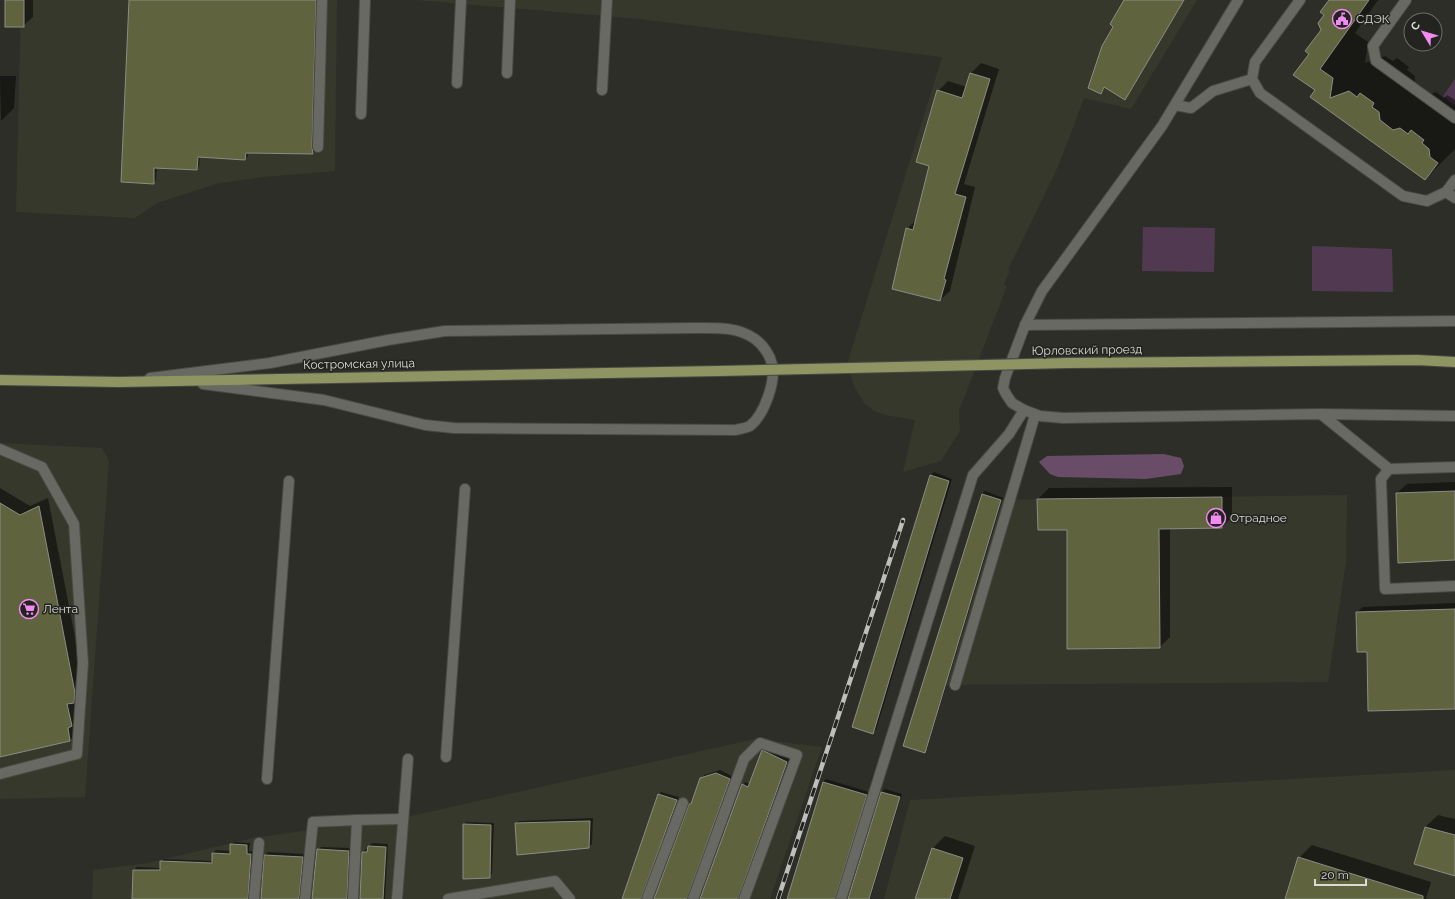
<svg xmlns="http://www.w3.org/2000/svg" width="1455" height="899" viewBox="0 0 1455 899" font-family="Raleway,sans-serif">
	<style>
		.built { fill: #36382c }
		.green { fill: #513a51 }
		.forest { fill: #694d68 }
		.shadow { fill: #0007 }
		.building { fill: #60643e; stroke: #8b8d86 }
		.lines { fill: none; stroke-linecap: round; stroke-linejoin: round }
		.minor-casing { stroke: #484944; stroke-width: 12 }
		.major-casing { stroke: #484944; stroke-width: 12 }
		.minor { stroke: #686963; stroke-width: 10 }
		.major { stroke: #8f9463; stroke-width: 10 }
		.rail-casing { stroke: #bebeba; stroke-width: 4.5 }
		.rail { stroke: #23241f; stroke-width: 3; stroke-dasharray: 9; stroke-linecap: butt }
		.major-bridge-casing { stroke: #484944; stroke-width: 12; stroke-linecap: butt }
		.major-bridge { stroke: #8f9463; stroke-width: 10 }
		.labels { text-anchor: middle; stroke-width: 3; stroke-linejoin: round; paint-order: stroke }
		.poi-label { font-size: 12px; fill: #dadad6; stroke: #23241f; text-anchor: start }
		.street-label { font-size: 12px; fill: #dadad6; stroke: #23241f }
	</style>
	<rect width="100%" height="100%" fill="#2d2e28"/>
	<g class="built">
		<polygon points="21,0 337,0 335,171 263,177 219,183 157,203 135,218 16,212"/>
		<polygon points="416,0 1197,0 1131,109 1084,98 1070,136 1056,171 1008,270 1010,271 1004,284 1007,286 959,411 960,431 941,461 903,472 915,420 885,415 874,411 864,403 855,388 847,364 942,57 640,19"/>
		<polygon points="0,443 102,448 109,461 85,797 0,799"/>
		<polygon points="1347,495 1346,562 1328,682 945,685 1001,500 1037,499"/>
		<polygon points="755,739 822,747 770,899 92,899 93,870 148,863 253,838 411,816"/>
		<polygon points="1455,770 1455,899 884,899 910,800"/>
	</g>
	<g class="green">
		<polygon points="1455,79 1455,106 1443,96"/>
		<polygon points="1143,227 1215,228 1214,272 1142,271"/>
		<polygon points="1312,246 1392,249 1393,292 1312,291"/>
	</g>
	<polygon class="forest" points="1164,454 1181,458 1184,466 1181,474 1146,479 1058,477 1050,474 1039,462 1047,456"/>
	<g class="shadow">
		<polygon points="6,0 33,0 33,17 23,26"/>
		<polygon points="130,0 318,0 316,150 313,153 248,152 248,156 245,159 200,157 199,166 197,169 157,167 156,180 153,183"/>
		<polygon points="1125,0 1184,0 1125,98 1105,86 1101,92 1115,27"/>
		<polygon points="1330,0 1378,0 1355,33 1368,42 1365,63 1385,56 1393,61 1397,58 1409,67 1407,70 1415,76 1415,84 1429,95 1436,92 1444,98 1447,95 1455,100 1455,149 1425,179 1316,90 1310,53 1322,30"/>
		<polygon points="981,63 999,69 964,184 975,187 950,291 940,300 907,229 916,220 930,165 938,91 948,81 967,87 971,73"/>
		<polygon points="0,76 16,76 14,108 1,121"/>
		<polygon points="934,472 952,479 876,730 873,732 853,726 931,475"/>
		<polygon points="1455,482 1455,559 1397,493 1407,484"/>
		<polygon points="1232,487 1232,517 1222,527 1170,528 1170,637 1160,647 1068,529 1038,499 1049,488"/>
		<polygon points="0,488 30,506 48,498 84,683 79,731 69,741 0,756"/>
		<polygon points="985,491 1003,498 927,749 924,751 982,494"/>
		<polygon points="1455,603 1455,708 1368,651 1357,612 1363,607"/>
		<polygon points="765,748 790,759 740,893 741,899 701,899 743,785 745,782 750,784 763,751"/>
		<polygon points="720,770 732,776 689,893 690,899 655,899 690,804 693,802 701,779 704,775"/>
		<polygon points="826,779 869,792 837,894 838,899 788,899 823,782"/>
		<polygon points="885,789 902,794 870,899 849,899 882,792"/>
		<polygon points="661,792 679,797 643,893 644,899 623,899 659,794"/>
		<polygon points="1438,815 1455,819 1455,875 1425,827"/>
		<polygon points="593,818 592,844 589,847 516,823 519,821"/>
		<polygon points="466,822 494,823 492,874 489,877 464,824"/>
		<polygon points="945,836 975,846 958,899 916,899 932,849"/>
		<polygon points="234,842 250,843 249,851 254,851 252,899 133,899 134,870 137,867 161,868 161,862 164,859 213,861 213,853 216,850 231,851 231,845"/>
		<polygon points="372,843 388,844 385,899 361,899 363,852 366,849 369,849 369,846"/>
		<polygon points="1312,845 1431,882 1426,899 1286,899 1299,858"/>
		<polygon points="321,847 351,848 351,899 313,899 318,850"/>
		<polygon points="268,852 305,854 303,899 262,899 265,855"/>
	</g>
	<g class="building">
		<rect x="5" y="0" width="19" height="27"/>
		<polygon points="129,0 316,0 312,147 313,154 246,153 245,160 198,157 197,170 154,168 154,184 121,182"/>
		<polygon points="1124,0 1184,0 1125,100 1104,87 1101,94 1088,88 1102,46 1113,27 1110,24"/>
		<polygon points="1329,0 1369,0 1320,69 1333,78 1330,98 1349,91 1357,97 1360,93 1374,103 1372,107 1379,112 1380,120 1393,130 1400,128 1408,134 1411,130 1424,140 1422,143 1429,149 1430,157 1438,163 1425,180 1310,97 1315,90 1293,75 1309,54 1305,51 1321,30 1318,23 1324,15 1320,12"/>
		<polygon points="970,73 990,79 955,194 966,197 944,279 946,280 940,301 892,289 906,228 913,230 929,166 916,162 937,90 962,98"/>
		<polygon points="930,475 949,481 873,734 852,727"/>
		<polygon points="1455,491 1455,560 1398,563 1396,493"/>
		<polygon points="982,494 1001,500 925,753 903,746"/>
		<polygon points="1222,497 1222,528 1159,529 1160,648 1067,649 1067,530 1038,530 1037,499"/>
		<polygon points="0,503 20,515 39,506 75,693 74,703 67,704 72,726 68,728 70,741 0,757"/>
		<polygon points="1455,609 1455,709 1368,711 1367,652 1357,652 1356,612"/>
		<polygon points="762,750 787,762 738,899 700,899 742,784 748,787"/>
		<polygon points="716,773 730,779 687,899 654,899 689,804 691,804 700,778"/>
		<polygon points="823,782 867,795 835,899 787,899"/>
		<polygon points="881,792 900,797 869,899 848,899"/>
		<polygon points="658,794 677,800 641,899 622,899"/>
		<polygon points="590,821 589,848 517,855 515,823"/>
		<polygon points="463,824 491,825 490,878 463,879"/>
		<polygon points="1425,827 1455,835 1455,876 1414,864"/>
		<polygon points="230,844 247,845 247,854 251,854 248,899 132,899 133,870 160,870 160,861 212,863 212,853 230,854"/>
		<polygon points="368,846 386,847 383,899 360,899 362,852 367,852"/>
		<polygon points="932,848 963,858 950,899 915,899"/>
		<polygon points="317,849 349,851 347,899 312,899"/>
		<polygon points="264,855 303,857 299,899 261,899"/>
		<polygon points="1298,857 1423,896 1423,899 1285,899"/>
	</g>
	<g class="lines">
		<g class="minor-casing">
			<g id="minor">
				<polyline points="1238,0 1162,126 1042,291 1025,325 1005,378 1003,388 1006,394 1012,403 1024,410 1040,416 1063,418 1321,414 1455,416"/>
				<polyline points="1300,0 1255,62 1252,79 1260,93 1403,196 1427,201 1446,192 1455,180"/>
				<polyline points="1406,0 1373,46 1376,61 1455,118"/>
				<polyline points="507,73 510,0"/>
				<polyline points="457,83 461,0"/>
				<polyline points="602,90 607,0"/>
				<polyline points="1175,105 1191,108 1213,91 1252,79"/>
				<polyline points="361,114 365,0"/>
				<polyline points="318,147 322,0"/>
				<polyline points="1446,192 1455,198"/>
				<polyline points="1025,325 1455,321"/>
				<path d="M150,378L270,363L388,340L445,331L693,328C714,328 737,326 755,339C763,345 770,355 772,364C776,382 764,415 750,426C746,428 740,429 735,430L454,428L425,425L324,400L203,384"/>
				<polyline points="1321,414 1389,469 1455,467"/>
				<polyline points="0,449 42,467 74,524 83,663 77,754 0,774"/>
				<polyline points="1389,469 1381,479 1385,589 1455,586"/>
				<polyline points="955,685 1035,415"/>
				<polyline points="446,757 465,489"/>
				<polyline points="267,779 289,481"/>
				<polyline points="254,899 259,843"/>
				<polyline points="305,899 313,822 357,820"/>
				<polyline points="353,899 357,820 402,819"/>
				<polyline points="397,899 408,759"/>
				<polyline points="448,899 555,881 570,899"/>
				<polyline points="647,899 683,803"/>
				<polyline points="693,899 744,759 760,743 797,755 744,899"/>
				<polyline points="841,899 973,475 1009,434 1024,410"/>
			</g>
		</g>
		<g class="major-casing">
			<g id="major">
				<polyline points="1067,363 1417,360 1455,362"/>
				<polyline points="0,380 119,382 719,371"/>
			</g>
		</g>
		<use href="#minor" class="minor"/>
		<use href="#major" class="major"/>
		<g class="rail-casing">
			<polyline id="rail" points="778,899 903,520"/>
		</g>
		<use href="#rail" class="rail"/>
		<g class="major-bridge-casing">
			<polyline id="major-bridge" points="719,371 1067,363"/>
		</g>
		<use href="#major-bridge" class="major-bridge"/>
	</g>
	<defs>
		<g id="civic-ring" transform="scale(1)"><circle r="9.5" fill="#23241f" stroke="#f28af2" stroke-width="1.5"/><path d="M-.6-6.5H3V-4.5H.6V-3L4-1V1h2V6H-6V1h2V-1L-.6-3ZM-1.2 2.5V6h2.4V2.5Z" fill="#f28af2"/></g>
		<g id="shop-ring" transform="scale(1)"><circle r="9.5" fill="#23241f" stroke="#f28af2" stroke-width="1.5"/><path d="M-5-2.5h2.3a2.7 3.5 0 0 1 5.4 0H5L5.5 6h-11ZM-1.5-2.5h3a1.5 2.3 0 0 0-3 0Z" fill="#f28af2"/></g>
		<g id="supermarket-ring" transform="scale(1)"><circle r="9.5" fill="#23241f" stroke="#f28af2" stroke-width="1.5"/><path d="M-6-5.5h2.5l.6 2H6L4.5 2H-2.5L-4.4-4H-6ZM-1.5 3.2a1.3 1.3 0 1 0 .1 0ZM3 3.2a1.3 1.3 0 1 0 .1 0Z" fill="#f28af2"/></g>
	</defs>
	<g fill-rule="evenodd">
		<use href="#civic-ring" x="1342" y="19"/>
		<use href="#shop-ring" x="1216" y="518"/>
		<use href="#supermarket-ring" x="29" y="609"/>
	</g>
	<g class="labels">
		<g class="poi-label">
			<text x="1356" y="23">СДЭК</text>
			<text x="1230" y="522">Отрадное</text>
			<text x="43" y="613">Лента</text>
		</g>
		<g class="street-label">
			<text transform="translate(1087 350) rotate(-1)" y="4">Юрловский проезд</text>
			<text transform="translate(359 364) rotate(-1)" y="4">Костромская улица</text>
		</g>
	</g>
	<g transform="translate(1423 32) rotate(308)"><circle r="19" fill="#23241f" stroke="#6c6d68"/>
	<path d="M0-3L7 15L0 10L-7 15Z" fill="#f28af2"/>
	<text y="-6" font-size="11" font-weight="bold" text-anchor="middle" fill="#dadad6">С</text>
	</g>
	<path d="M1315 879v6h51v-6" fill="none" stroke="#dadad6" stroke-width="2"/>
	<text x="1321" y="879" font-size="12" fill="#dadad6" stroke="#23241f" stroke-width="3" paint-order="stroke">20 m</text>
</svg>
